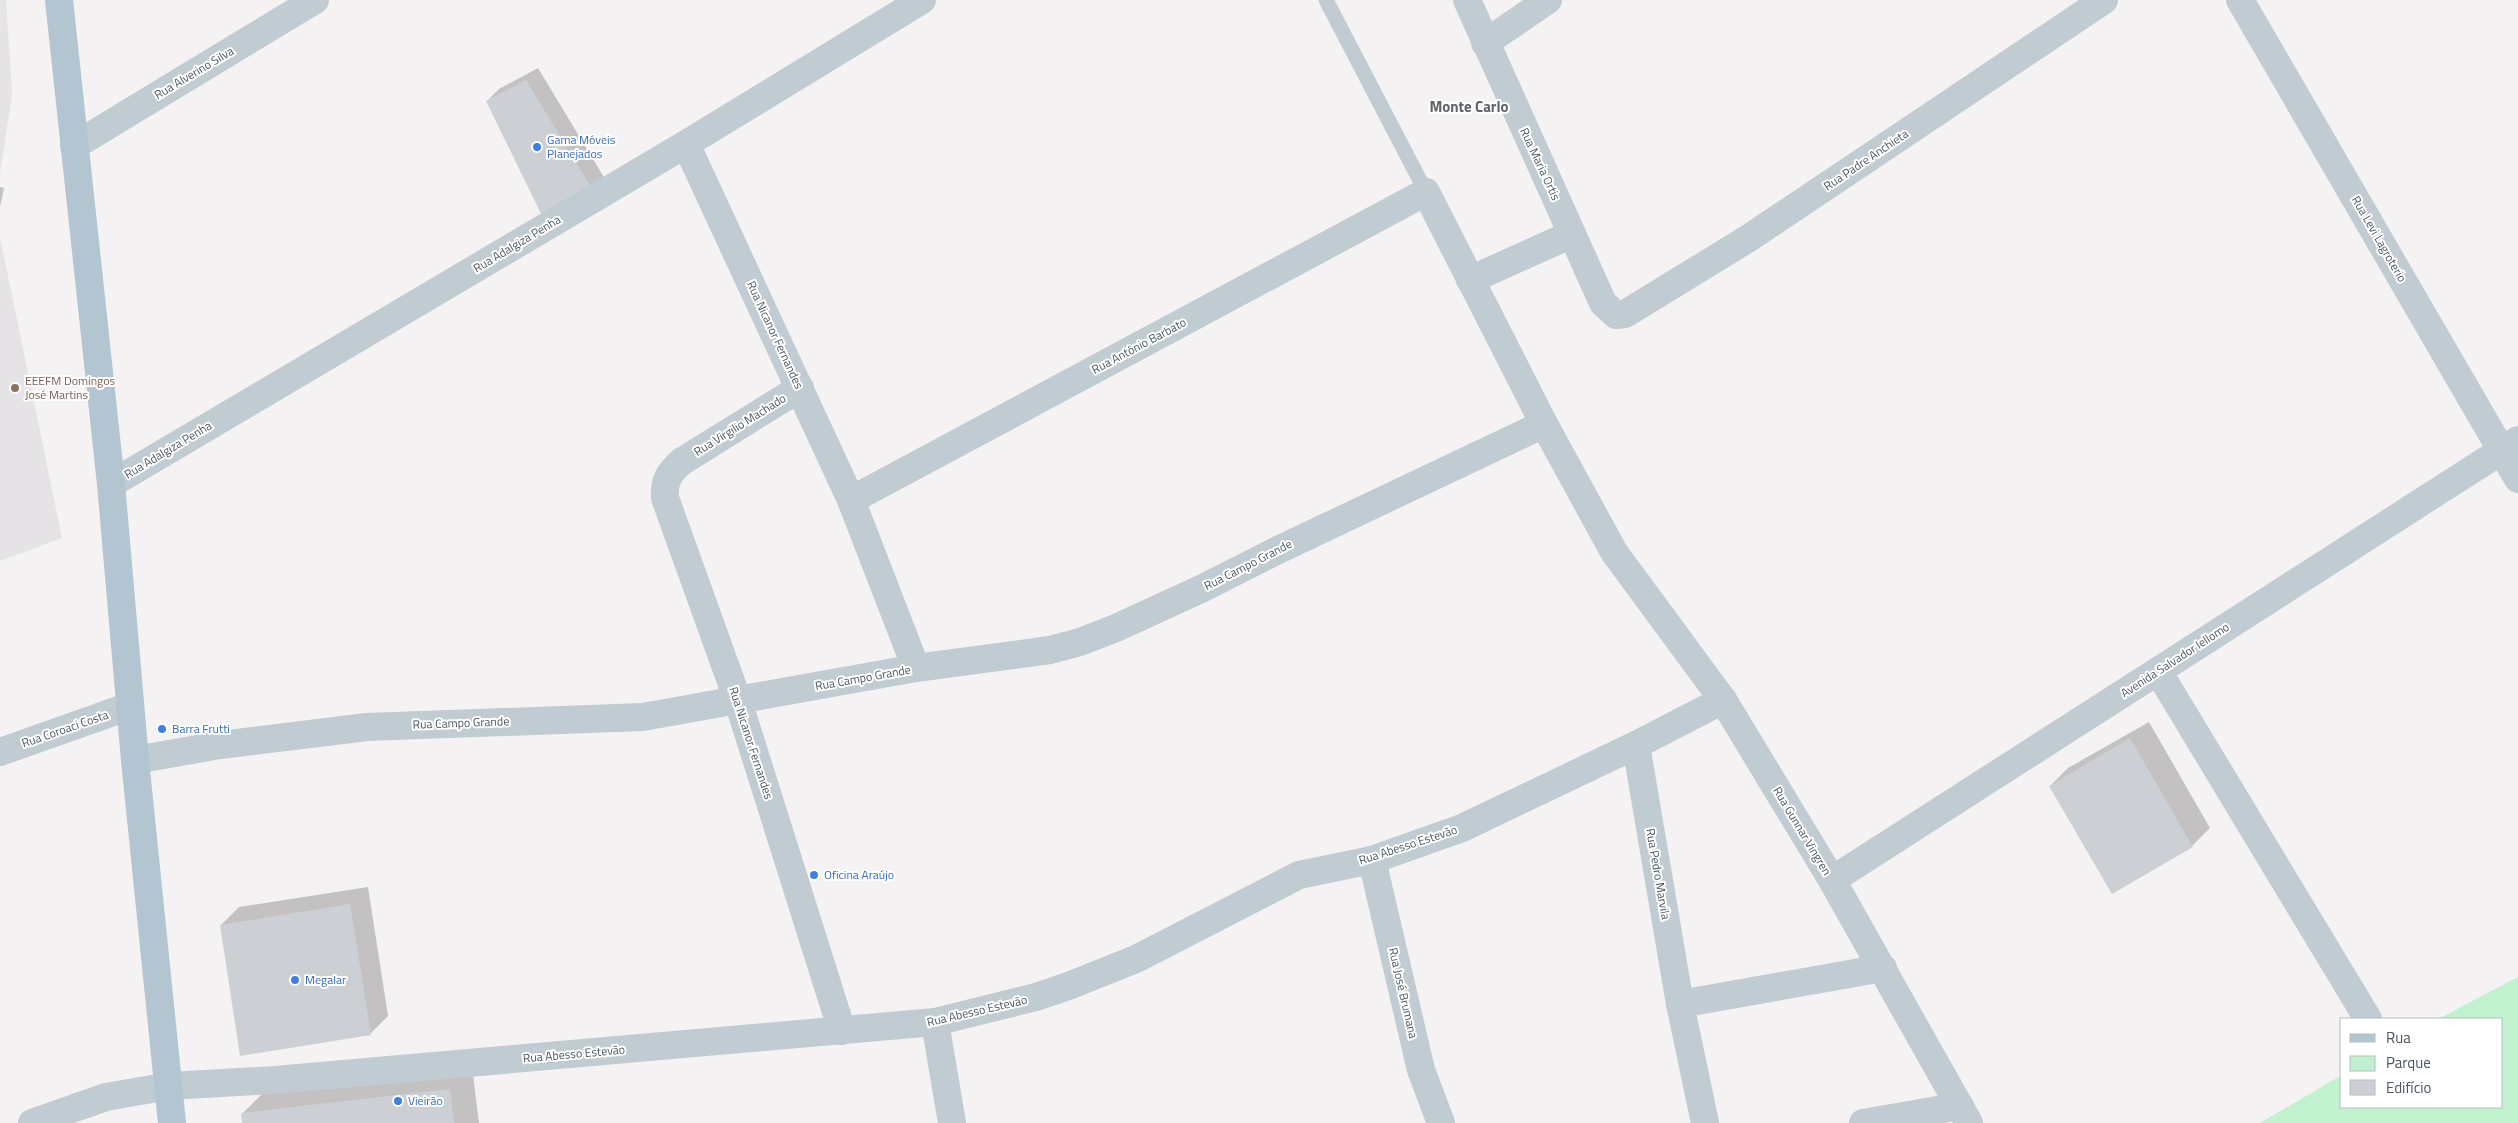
<svg xmlns="http://www.w3.org/2000/svg" width="2518" height="1123" viewBox="0 0 2518 1123" font-family="'Titillium Web',sans-serif">
	<style>
		.education { fill: #e5e3e5 }
		.green { fill: #c2f1cf }
		.shadow { fill: #0003 }
		.building { fill: #ccd0d5 }
		.lines { fill: none; stroke-linecap: round; stroke-linejoin: round }
		.lane { stroke: #c0cbd2; stroke-width: 15 }
		.street { stroke: #c0cbd2; stroke-width: 28 }
		.primary { stroke: #b2c5d1; stroke-width: 28 }
		.shop-dot { fill: #3f7fe0; stroke: #fff; stroke-width: 2 }
		.education-dot { fill: #8d6e63; stroke: #fff; stroke-width: 2 }
		.labels { text-anchor: middle; stroke-width: 4; stroke-linejoin: round; paint-order: stroke }
		.street-label { font-size: 12px; fill: #495861; stroke: #fff }
		.shop-label { font-size: 12px; fill: #366cbe; stroke: #fff; text-anchor: start }
		.education-label { font-size: 12px; fill: #785e54; stroke: #fff; text-anchor: start }
		.quarter-label { font-size: 15px; font-weight: bold; fill: #5e6367; stroke: #fff }
	</style>
	<rect width="100%" height="100%" fill="#f4f2f3"/>
	<g class="education">
		<polygon points="0,0 6,0 12,95 0,173"/>
		<polygon points="0,237 62,538 0,561"/>
	</g>
	<polygon class="green" points="2518,977 2518,1123 2260,1123 2342,1075 2342,1107 2502,1107 2502,1019 2438,1019"/>
	<g class="shadow">
		<polygon points="538,68 605,179 548,224 487,101 499,89"/>
		<polygon points="0,187 4,188 0,207"/>
		<polygon points="2149,722 2210,828 2192,846 2112,892 2050,786 2068,768"/>
		<polygon points="368,887 388,1016 370,1034 221,925 239,907"/>
		<polygon points="472,1067 479,1123 243,1123 242,1114 265,1091"/>
	</g>
	<g class="building">
		<polygon points="526,80 594,192 547,226 486,101"/>
		<polygon points="2130,738 2193,847 2112,894 2049,786"/>
		<polygon points="350,904 371,1035 240,1056 220,925"/>
		<polygon points="450,1089 454,1123 242,1123 241,1113"/>
	</g>
	<g class="lines">
		<polyline class="lane" points="1326,0 1426,192"/>
		<g class="street">
			<polyline points="1467,0 1603,303 1616,315 1625,314 1749,238 2104,0"/>
			<polyline points="2240,0 2518,479"/>
			<polyline points="1485,43 1548,0"/>
			<polyline points="686,144 851,500 916,668"/>
			<polyline points="74,146 315,0"/>
			<polyline points="1470,280 1572,234"/>
			<path d="M800,388L681,462C668,474 664,481 665,498L738,701L842,1031"/>
			<polyline points="111,484 686,144 922,0"/>
			<polyline points="851,500 1426,192 1544,424 1614,552 1723,700 1832,880 1969,1123"/>
			<polyline points="2158,671 2368,1019"/>
			<polyline points="1636,745 1680,1004 1705,1123"/>
			<polyline points="0,752 130,706"/>
			<polyline points="135,760 220,745 367,727 643,717 916,668 1050,650 1080,642 1116,628 1203,588 1278,550 1544,424"/>
			<polyline points="1372,860 1421,1070 1441,1123"/>
			<polyline points="1832,880 2518,440"/>
			<polyline points="1680,1004 1883,968"/>
			<polyline points="935,1022 952,1123"/>
			<polyline points="32,1123 106,1097 169,1086 275,1080 935,1022 1036,997 1071,985 1136,959 1299,875 1372,860 1462,828 1636,745 1723,700"/>
			<polyline points="1863,1123 1960,1106"/>
		</g>
		<polyline class="primary" points="59,0 111,484 135,760 172,1123"/>
	</g>
	<g class="shop-dot">
		<circle cx="537" cy="147" r="5"/>
		<circle cx="162" cy="729" r="5"/>
		<circle cx="814" cy="875" r="5"/>
		<circle cx="295" cy="980" r="5"/>
		<circle cx="398" cy="1101" r="5"/>
	</g>
	<circle class="education-dot" cx="15" cy="388" r="5"/>
	<g class="labels">
		<g class="street-label">
			<text transform="translate(194 73) rotate(-31)" y="4">Rua Alverino Silva</text>
			<text transform="translate(1866 160) rotate(-34)" y="4">Rua Padre Anchieta</text>
			<text transform="translate(1540 164) rotate(65)" y="4">Rua Maria Ortis</text>
			<text transform="translate(2379 239) rotate(60)" y="4">Rua Levi Lagroterio</text>
			<text transform="translate(517 244) rotate(-31)" y="4">Rua Adalgiza Penha</text>
			<text transform="translate(775 335) rotate(65)" y="4">Rua Nicanor Fernandes</text>
			<text transform="translate(1139 346) rotate(-28)" y="4">Rua Antônio Barbato</text>
			<text transform="translate(740 425) rotate(-32)" y="4">Rua Virgilio Machado</text>
			<text transform="translate(168 450) rotate(-31)" y="4">Rua Adalgiza Penha</text>
			<text transform="translate(1248 565) rotate(-27)" y="4">Rua Campo Grande</text>
			<text transform="translate(2175 660) rotate(-33)" y="4">Avenida Salvador Iellomo</text>
			<text transform="translate(863 678) rotate(-10)" y="4">Rua Campo Grande</text>
			<text transform="translate(461 723) rotate(-2)" y="4">Rua Campo Grande</text>
			<text transform="translate(65 729) rotate(-19)" y="4">Rua Coroaci Costa</text>
			<text transform="translate(751 743) rotate(72)" y="4">Rua Nicanor Fernandes</text>
			<text transform="translate(1802 831) rotate(59)" y="4">Rua Gunnar Vingren</text>
			<text transform="translate(1408 845) rotate(-18)" y="4">Rua Abesso Estevão</text>
			<text transform="translate(1658 874) rotate(80)" y="4">Rua Pedro Marvila</text>
			<text transform="translate(1403 993) rotate(77)" y="4">Rua José Brumana</text>
			<text transform="translate(977 1011) rotate(-13)" y="4">Rua Abesso Estevão</text>
			<text transform="translate(574 1054) rotate(-5)" y="4">Rua Abesso Estevão</text>
		</g>
		<g class="shop-label">
			<text x="547" y="144">Gama Móveis<tspan x="547" dy="14">Planejados</tspan></text>
			<text x="172" y="733">Barra Frutti</text>
			<text x="824" y="879">Oficina Araújo</text>
			<text x="305" y="984">Megalar</text>
			<text x="408" y="1105">Vieirão</text>
		</g>
		<g class="education-label">
			<text x="25" y="385">EEEFM Domingos<tspan x="25" dy="14">José Martins</tspan></text>
		</g>
		<g class="quarter-label">
			<text x="1469" y="112">Monte Carlo</text>
		</g>
	</g>
	<rect x="2340" y="1018" width="162" height="90" fill="#ffffff" stroke="#b6bcc0"/>
	<rect x="2350" y="1034" width="25" height="8" fill="#b2c5d1" stroke="#b6bcc0"/>
	<text x="2386" y="1043" font-size="15" fill="#495861">Rua</text>
	<rect x="2350" y="1056" width="25" height="15" fill="#c2f1cf" stroke="#b6bcc0"/>
	<text x="2386" y="1068" font-size="15" fill="#495861">Parque</text>
	<rect x="2350" y="1080" width="25" height="15" fill="#ccd0d5" stroke="#b6bcc0"/>
	<text x="2386" y="1093" font-size="15" fill="#495861">Edifício</text>
</svg>
